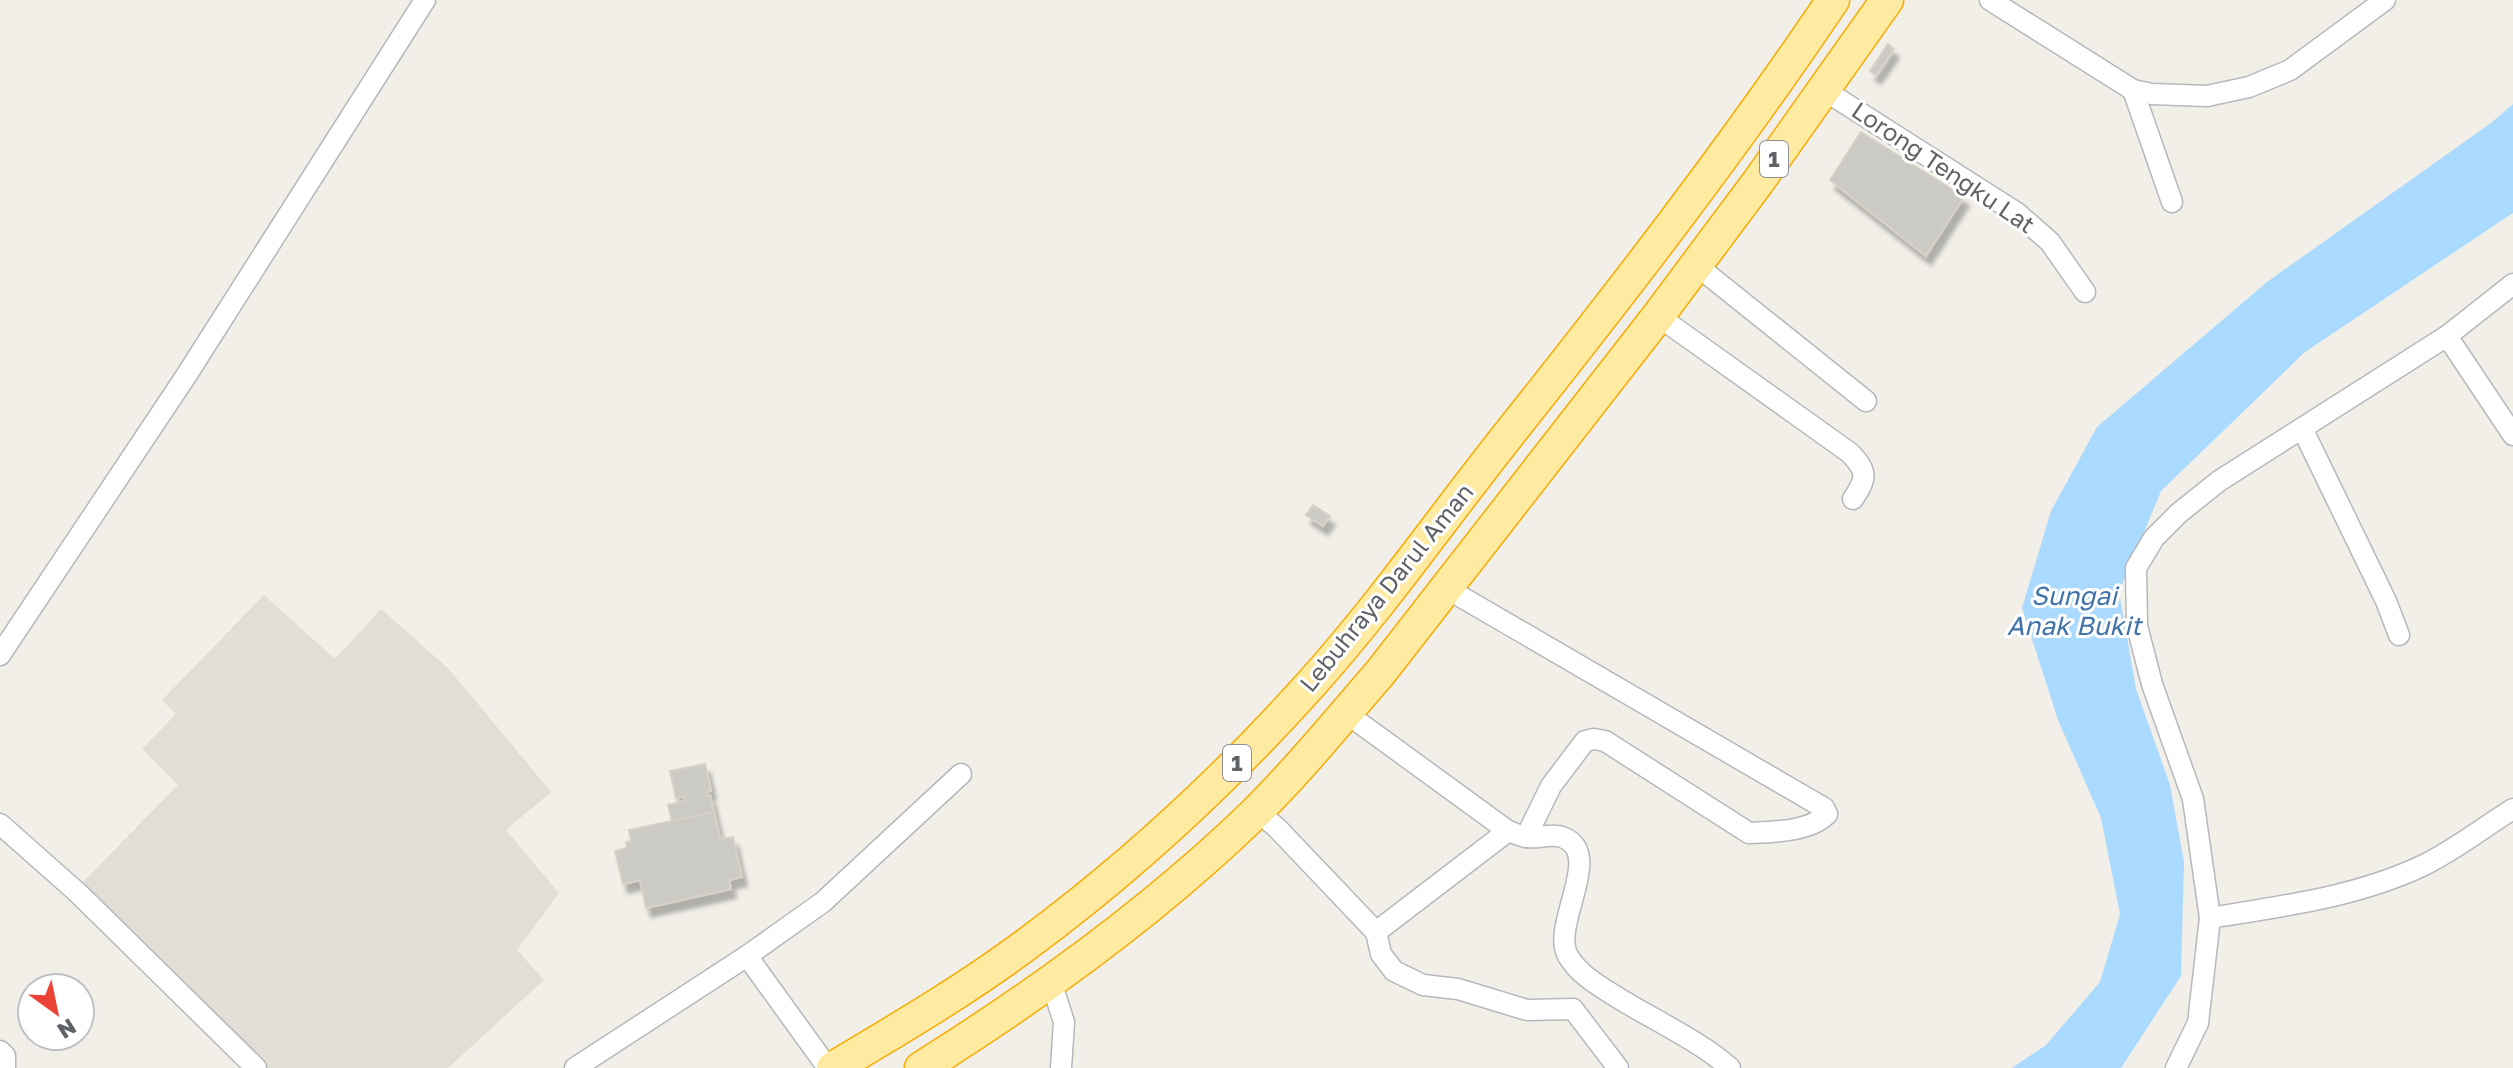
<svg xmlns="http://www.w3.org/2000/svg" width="2513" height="1068" viewBox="0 0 2513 1068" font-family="'Golos Text',sans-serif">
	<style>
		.education { fill: #e1ded6 }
		.water { fill: #aadaff }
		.building { fill: #cccac5; stroke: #d6d1c6; stroke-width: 2; filter: url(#shadow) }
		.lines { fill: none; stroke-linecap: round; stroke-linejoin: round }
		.minor-casing { stroke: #b5b8bc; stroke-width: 23 }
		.trunk-casing { stroke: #f9ab00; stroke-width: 35 }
		.minor { stroke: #fff; stroke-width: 20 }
		.trunk { stroke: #feeaa1; stroke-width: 32 }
		.labels { text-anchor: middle; stroke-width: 6; stroke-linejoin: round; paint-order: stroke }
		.shield { fill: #fff; stroke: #8f9295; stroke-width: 2 }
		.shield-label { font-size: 22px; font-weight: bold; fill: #5f6368 }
		.street-label { font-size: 24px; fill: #5f6368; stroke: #fff }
		.water-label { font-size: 26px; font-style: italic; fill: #4174aa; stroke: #fff }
	</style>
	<defs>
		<filter id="shadow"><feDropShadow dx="5" dy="9" stdDeviation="2" flood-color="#0004"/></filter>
	</defs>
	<rect width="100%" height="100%" fill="#f1efe8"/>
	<polygon class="education" points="264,595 335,659 381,609 449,669 551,792 506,830 559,893 517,950 544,980 448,1068 264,1068 78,887 178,785 142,749 176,714 162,700"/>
	<polygon class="water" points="2513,104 2513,213 2305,352 2161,491 2119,592 2136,689 2170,785 2184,862 2181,976 2121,1068 2012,1068 2046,1045 2100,982 2120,914 2101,818 2058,720 2022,608 2051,511 2097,427 2267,282 2491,123"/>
	<g class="building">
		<polygon points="1888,44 1894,49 1876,75 1870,71"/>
		<polygon points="1861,132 1964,197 1926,256 1830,180"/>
		<polygon points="1313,505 1330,516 1323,526 1306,515"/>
		<polygon points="705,764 711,791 706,792 708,796 710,795 714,812 672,821 668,805 685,801 684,796 676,798 670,771"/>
		<polygon points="714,812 720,839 733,837 742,877 729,880 731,889 646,908 640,880 623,884 615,851 627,848 626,842 631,841 629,830"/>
	</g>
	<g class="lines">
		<g class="minor-casing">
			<g id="minor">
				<polyline points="1990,0 2133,90 2152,94 2207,96 2249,87 2290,70 2385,0"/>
				<polyline points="1824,90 2017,213 2050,242 2085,292"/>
				<polyline points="2133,90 2172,202"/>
				<polyline points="1696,265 1866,401"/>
				<path d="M1658,316L1850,453C1868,472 1867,478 1853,499"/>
				<polyline points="2447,336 2513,435"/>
				<polyline points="2302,428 2386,601 2399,635"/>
				<path d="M1446,588L1824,808L1827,814C1810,832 1772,832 1749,833L1605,741L1594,739L1585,741L1551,786L1526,837"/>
				<polyline points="0,655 186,376 425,0"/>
				<path d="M1346,713L1508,831C1514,833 1520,836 1526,837C1537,839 1551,833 1562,837C1606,853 1550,925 1568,956C1580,976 1601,987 1620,999C1654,1020 1701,1042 1730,1068"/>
				<polyline points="1257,811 1277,828 1376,932 1381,954 1394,971 1423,985 1458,989 1527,1010 1573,1009 1618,1068"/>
				<polyline points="0,824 78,893 256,1068"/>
				<path d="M2210,918C2283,906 2357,897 2424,865C2455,850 2484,827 2513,809"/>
				<polyline points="1376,932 1508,831"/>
				<polyline points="747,956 828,1068"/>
				<polyline points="1051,982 1064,1022 1061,1068"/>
				<polyline points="0,1051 5,1056 5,1068"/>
				<polyline points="575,1068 747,956 823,902 961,774"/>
				<polyline points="2176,1068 2198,1023 2210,918 2193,799 2152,684 2137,626 2136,568 2154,538 2179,513 2219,481 2447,336 2513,284"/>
			</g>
		</g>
		<g class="trunk-casing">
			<g id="trunk">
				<path d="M833,1068C899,1029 965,990 1027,944C1131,867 1225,780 1311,684C1382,605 1443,517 1509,434C1621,293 1732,150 1833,0"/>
				<path d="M921,1068C1039,994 1154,911 1254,814C1299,770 1339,720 1380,673L1658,316L1758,182L1887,0"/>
			</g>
		</g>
		<use href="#minor" class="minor"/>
		<use href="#trunk" class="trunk"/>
	</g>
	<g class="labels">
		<g class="shield">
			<rect x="1760" y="141" width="28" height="36" rx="6"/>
			<rect x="1223" y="745" width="28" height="36" rx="6"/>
		</g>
		<g class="shield-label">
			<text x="1774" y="167">1</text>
			<text x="1237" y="771">1</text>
		</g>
		<g class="street-label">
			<text transform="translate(1943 168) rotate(34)" y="8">Lorong Tengku Lat</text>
			<text transform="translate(1387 588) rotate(-51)" y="8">Lebuhraya Darul Aman</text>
		</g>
		<g class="water-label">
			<text x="2074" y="605">Sungai<tspan x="2074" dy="30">Anak Bukit</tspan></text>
		</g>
	</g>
	<g transform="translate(56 1012) rotate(147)"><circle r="38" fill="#ffffff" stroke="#bfc1c3" stroke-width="2"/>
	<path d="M0-6L14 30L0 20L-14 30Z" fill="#ea4335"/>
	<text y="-12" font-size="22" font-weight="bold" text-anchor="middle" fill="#5f6368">N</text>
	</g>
</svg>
